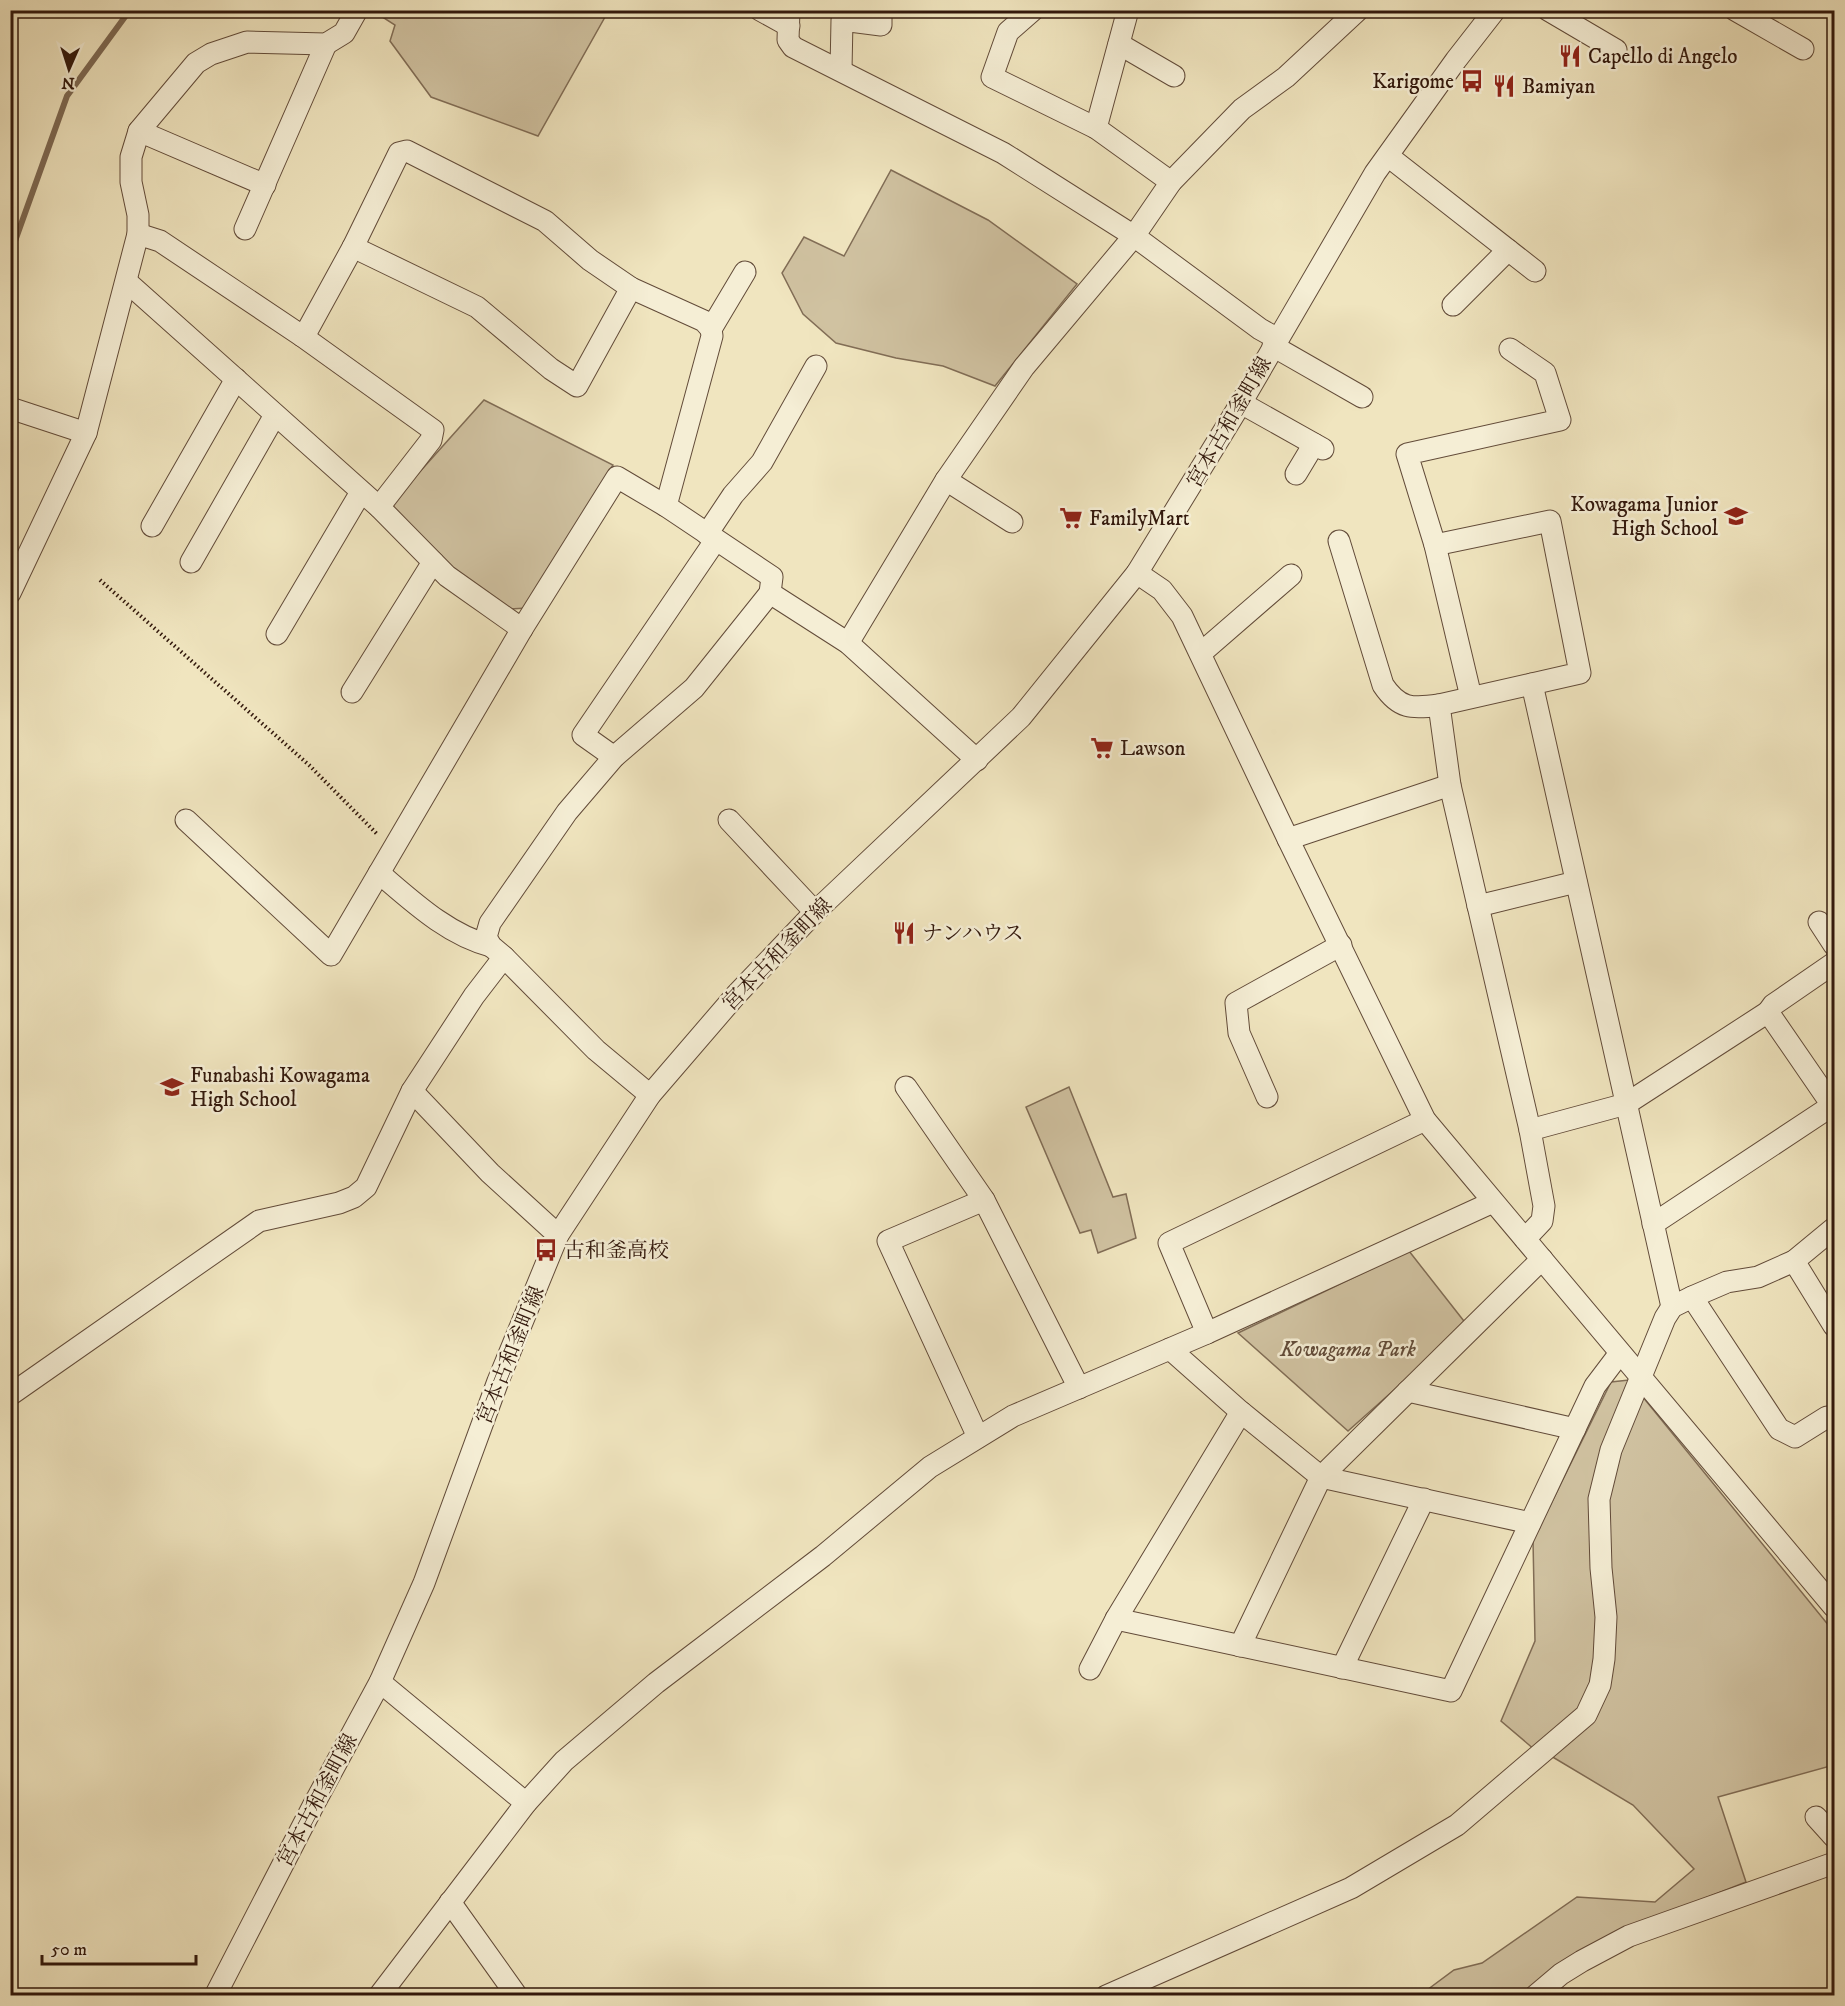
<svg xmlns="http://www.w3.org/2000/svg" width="1845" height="2006" viewBox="0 0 1845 2006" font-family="'IM FELL DW Pica','Noto Serif JP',serif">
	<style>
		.green { fill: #d0c2a1; stroke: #816d56; stroke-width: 1.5 }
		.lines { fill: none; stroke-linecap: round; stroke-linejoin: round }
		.stream { stroke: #7d6953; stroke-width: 6 }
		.minor-casing { stroke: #624b39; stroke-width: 23 }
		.path { stroke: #32180c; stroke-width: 4; stroke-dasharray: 1.5 3; stroke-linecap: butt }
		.minor { stroke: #f5eed5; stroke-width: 21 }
		.labels { text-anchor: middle; stroke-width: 5; stroke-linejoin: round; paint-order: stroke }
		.poi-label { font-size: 21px; fill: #32180c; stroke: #f5eed5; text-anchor: start }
		.street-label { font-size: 21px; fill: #32180c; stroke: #f5eed5 }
		.park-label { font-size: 21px; font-style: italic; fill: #614b39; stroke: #f5eed5 }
	</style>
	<rect width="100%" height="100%" fill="#f0e5bf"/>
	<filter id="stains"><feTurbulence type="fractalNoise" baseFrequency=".00333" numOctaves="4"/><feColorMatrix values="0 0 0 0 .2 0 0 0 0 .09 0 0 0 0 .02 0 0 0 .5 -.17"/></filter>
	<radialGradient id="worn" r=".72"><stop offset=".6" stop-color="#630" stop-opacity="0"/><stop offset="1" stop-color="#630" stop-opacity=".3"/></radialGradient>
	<g class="green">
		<polygon points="373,11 606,11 605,17 538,136 431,97 390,41 395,25"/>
		<polygon points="891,170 988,220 1077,284 995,386 943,366 896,358 836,343 803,314 782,273 804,237 844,256"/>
		<polygon points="484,400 613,465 527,608 510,609 452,568 391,504"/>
		<polygon points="1069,1087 1113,1197 1126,1194 1136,1238 1098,1253 1091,1230 1080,1233 1026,1107"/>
		<polygon points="1409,1251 1467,1325 1348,1431 1238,1333"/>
		<polygon points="1629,1380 1834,1632 1834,1765 1718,1797 1746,1882 1625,1930 1529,1995 1428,1995 1427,1990 1454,1970 1482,1963 1577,1897 1655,1902 1694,1869 1633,1805 1551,1756 1535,1750 1501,1721 1535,1641 1533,1540 1611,1382"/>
	</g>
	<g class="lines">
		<polyline class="stream" points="10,255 67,96 130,10"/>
		<g class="minor-casing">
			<g id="minor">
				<polyline points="760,10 789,26"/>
				<polyline points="789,10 788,40 793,47 1003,153 1134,236 1260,329 1278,339"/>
				<polyline points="1033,10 1008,32 992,77 1096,128 1171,182"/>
				<polyline points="1548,10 1616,50"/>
				<polyline points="1735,10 1803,49"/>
				<polyline points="1119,44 1174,76"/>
				<polyline points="841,70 842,20 881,25 881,10"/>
				<polyline points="1096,128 1128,10"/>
				<polyline points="139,131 265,185"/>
				<polyline points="1388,156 1535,271"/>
				<polyline points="245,229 326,44"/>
				<polyline points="138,234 160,241 302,336 307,331 353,247 399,153 407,151 545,221 590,260 631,288 704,321 711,329 712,336 666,506"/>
				<polyline points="353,247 477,307 551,369 577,386 631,288"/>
				<polyline points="127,282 379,507 447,576 522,629"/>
				<polyline points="1453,305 1508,250"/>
				<polyline points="711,329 745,272"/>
				<polyline points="302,336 433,430 431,440 379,507"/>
				<polyline points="1273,346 1362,397"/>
				<polyline points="1241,403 1323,449"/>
				<polyline points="10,408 86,433"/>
				<polyline points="1296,474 1314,444"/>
				<polyline points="946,480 1012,522"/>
				<polyline points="152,526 236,379"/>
				<polyline points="707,534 733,495 762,462 816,366"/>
				<path d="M1339,541L1383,685C1399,709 1412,709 1439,705"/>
				<polyline points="1435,545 1550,521 1580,673 1439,705 1450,785 1530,1130 1544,1206 1542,1221 1525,1239"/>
				<polyline points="191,562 275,415"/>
				<polyline points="1137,573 1162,590 1182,616 1288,839 1425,1120 1834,1607"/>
				<polyline points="10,593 86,433 138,234 138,215 131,182 131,157 139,131 196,63 211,54 247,42 326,44 344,33 357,10"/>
				<polyline points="277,634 361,492"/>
				<polyline points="848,643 946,480 1024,367 1134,236 1171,182 1242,109 1286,77 1358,10"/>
				<polyline points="1201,653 1291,575"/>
				<polyline points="1532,684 1672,1307"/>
				<polyline points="352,692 433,562"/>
				<polyline points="1471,697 1435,545 1407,454 1560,420 1545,373 1510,349"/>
				<polyline points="614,757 583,735 715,541"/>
				<polyline points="186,820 331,955 522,629 617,477 666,506 772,577 770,593 848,643 977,760"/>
				<polyline points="729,820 815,912"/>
				<polyline points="1288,839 1450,785"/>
				<path d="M379,873C413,902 448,935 491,946"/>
				<polyline points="1478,906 1576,882"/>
				<polyline points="1819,922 1834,945"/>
				<polyline points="1768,1012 1773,1005 1834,963"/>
				<polyline points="906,1087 984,1200 1079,1388"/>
				<polyline points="412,1091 490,1173 558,1235"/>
				<polyline points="650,1095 596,1050 504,957 491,946 486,937 490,923 567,812 614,757 694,688 770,593"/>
				<polyline points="1267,1097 1239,1033 1236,1003 1341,945"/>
				<polyline points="1530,1130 1626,1104 1768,1012 1834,1108"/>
				<polyline points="1653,1224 1833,1105"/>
				<polyline points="1794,1261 1834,1326"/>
				<polyline points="1692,1297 1779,1429 1795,1437 1827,1417"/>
				<polyline points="1207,1333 1169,1243 1425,1120"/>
				<polyline points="1170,1349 1241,1412 1321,1477 1530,1523"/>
				<polyline points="1408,1391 1575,1429"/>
				<polyline points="10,1395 259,1221 339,1203 354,1197 366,1187 412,1091 474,996 504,957"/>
				<polyline points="978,1437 888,1241 984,1200"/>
				<polyline points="1116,1619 1451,1691 1595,1386 1620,1353"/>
				<polyline points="1240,1646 1321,1477 1542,1259"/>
				<polyline points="1342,1668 1424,1499"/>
				<polyline points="1090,1669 1116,1619 1241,1412"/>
				<polyline points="380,1682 526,1803"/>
				<polyline points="1816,1817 1834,1837"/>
				<polyline points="450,1902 517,1996"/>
				<polyline points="215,1996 313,1806 380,1682 424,1583 498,1381 558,1235 650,1095 736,995 815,912 1021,717 1137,573 1241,403 1375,173 1456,60 1495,10"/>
				<polyline points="379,1996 526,1803 564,1761 656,1683 823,1556 930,1467 1013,1416 1207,1333 1493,1202"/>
				<polyline points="1106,1996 1351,1888 1457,1825 1586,1715 1600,1685 1604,1659 1606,1617 1601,1568 1599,1499 1611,1450 1665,1318 1672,1307 1692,1297 1727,1282 1758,1277 1794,1261 1834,1228"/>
				<polyline points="1535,1996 1561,1974 1582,1961 1629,1936 1834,1863"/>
			</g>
		</g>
		<polyline class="path" points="100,580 309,765 378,835"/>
		<use href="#minor" class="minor"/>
	</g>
	<defs>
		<g id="restaurant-bare" transform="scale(1.8)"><path d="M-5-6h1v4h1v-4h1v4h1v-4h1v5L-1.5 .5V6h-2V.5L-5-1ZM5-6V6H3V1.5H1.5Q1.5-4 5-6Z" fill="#8f2418" stroke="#f5eed5" stroke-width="2.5" paint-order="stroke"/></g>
		<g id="bus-bare" transform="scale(1.8)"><path d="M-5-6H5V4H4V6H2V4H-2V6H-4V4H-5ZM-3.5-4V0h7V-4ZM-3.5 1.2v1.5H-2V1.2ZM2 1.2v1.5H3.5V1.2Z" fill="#8f2418" stroke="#f5eed5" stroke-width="2.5" paint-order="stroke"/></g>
		<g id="school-bare" transform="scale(1.8)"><path d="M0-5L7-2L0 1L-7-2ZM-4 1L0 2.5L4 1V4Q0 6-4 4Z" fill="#8f2418" stroke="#f5eed5" stroke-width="2.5" paint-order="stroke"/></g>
		<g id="supermarket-bare" transform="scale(1.8)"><path d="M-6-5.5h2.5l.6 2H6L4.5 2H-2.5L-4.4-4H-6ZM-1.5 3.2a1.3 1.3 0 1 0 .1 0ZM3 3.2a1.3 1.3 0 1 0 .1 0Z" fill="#8f2418" stroke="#f5eed5" stroke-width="2.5" paint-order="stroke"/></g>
	</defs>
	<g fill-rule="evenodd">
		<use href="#restaurant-bare" x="1570" y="56"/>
		<use href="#bus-bare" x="1472" y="81"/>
		<use href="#restaurant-bare" x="1504" y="86"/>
		<use href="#school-bare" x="1736" y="516"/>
		<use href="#supermarket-bare" x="1071" y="518"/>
		<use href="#supermarket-bare" x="1102" y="748"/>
		<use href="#restaurant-bare" x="904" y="933"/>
		<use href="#school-bare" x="172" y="1087"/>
		<use href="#bus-bare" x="546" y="1250"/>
	</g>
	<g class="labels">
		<g class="poi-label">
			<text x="1588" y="63">Capello di Angelo</text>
			<text x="1454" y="88" text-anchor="end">Karigome</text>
			<text x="1522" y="93">Bamiyan</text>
			<text x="1718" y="511" text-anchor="end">Kowagama Junior<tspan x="1718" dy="24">High School</tspan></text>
			<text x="1089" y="525">FamilyMart</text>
			<text x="1120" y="755">Lawson</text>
			<text x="922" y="940">ナンハウス</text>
			<text x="190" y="1082">Funabashi Kowagama<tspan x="190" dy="24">High School</tspan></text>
			<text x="564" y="1257">古和釜高校</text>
		</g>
		<g class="street-label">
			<text transform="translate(1229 422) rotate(-60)" y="7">宮本古和釜町線</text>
			<text transform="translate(777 954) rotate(-46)" y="7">宮本古和釜町線</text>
			<text transform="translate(510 1355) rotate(-68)" y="7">宮本古和釜町線</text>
			<text transform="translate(317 1800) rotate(-62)" y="7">宮本古和釜町線</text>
		</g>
		<g class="park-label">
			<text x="1348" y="1356">Kowagama Park</text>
		</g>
	</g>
	<rect width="1845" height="2006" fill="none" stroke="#f0e5bf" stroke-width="36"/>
	<rect x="12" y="12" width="1821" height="1982" fill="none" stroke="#32180c" stroke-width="3"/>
	<rect x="18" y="18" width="1809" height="1970" fill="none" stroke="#32180c" stroke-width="1.5"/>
	<g transform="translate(69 69) rotate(183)" stroke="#f5eed5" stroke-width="4.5" paint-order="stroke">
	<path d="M0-4.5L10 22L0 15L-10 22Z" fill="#32180c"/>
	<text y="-9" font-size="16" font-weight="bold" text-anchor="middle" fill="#32180c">N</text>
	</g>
	<path d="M42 1955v9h154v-9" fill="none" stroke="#32180c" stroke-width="3"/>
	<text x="51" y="1955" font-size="18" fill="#32180c" stroke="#f5eed5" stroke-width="4.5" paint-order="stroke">50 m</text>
	<rect width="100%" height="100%" filter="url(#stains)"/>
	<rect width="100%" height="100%" fill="url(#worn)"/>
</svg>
